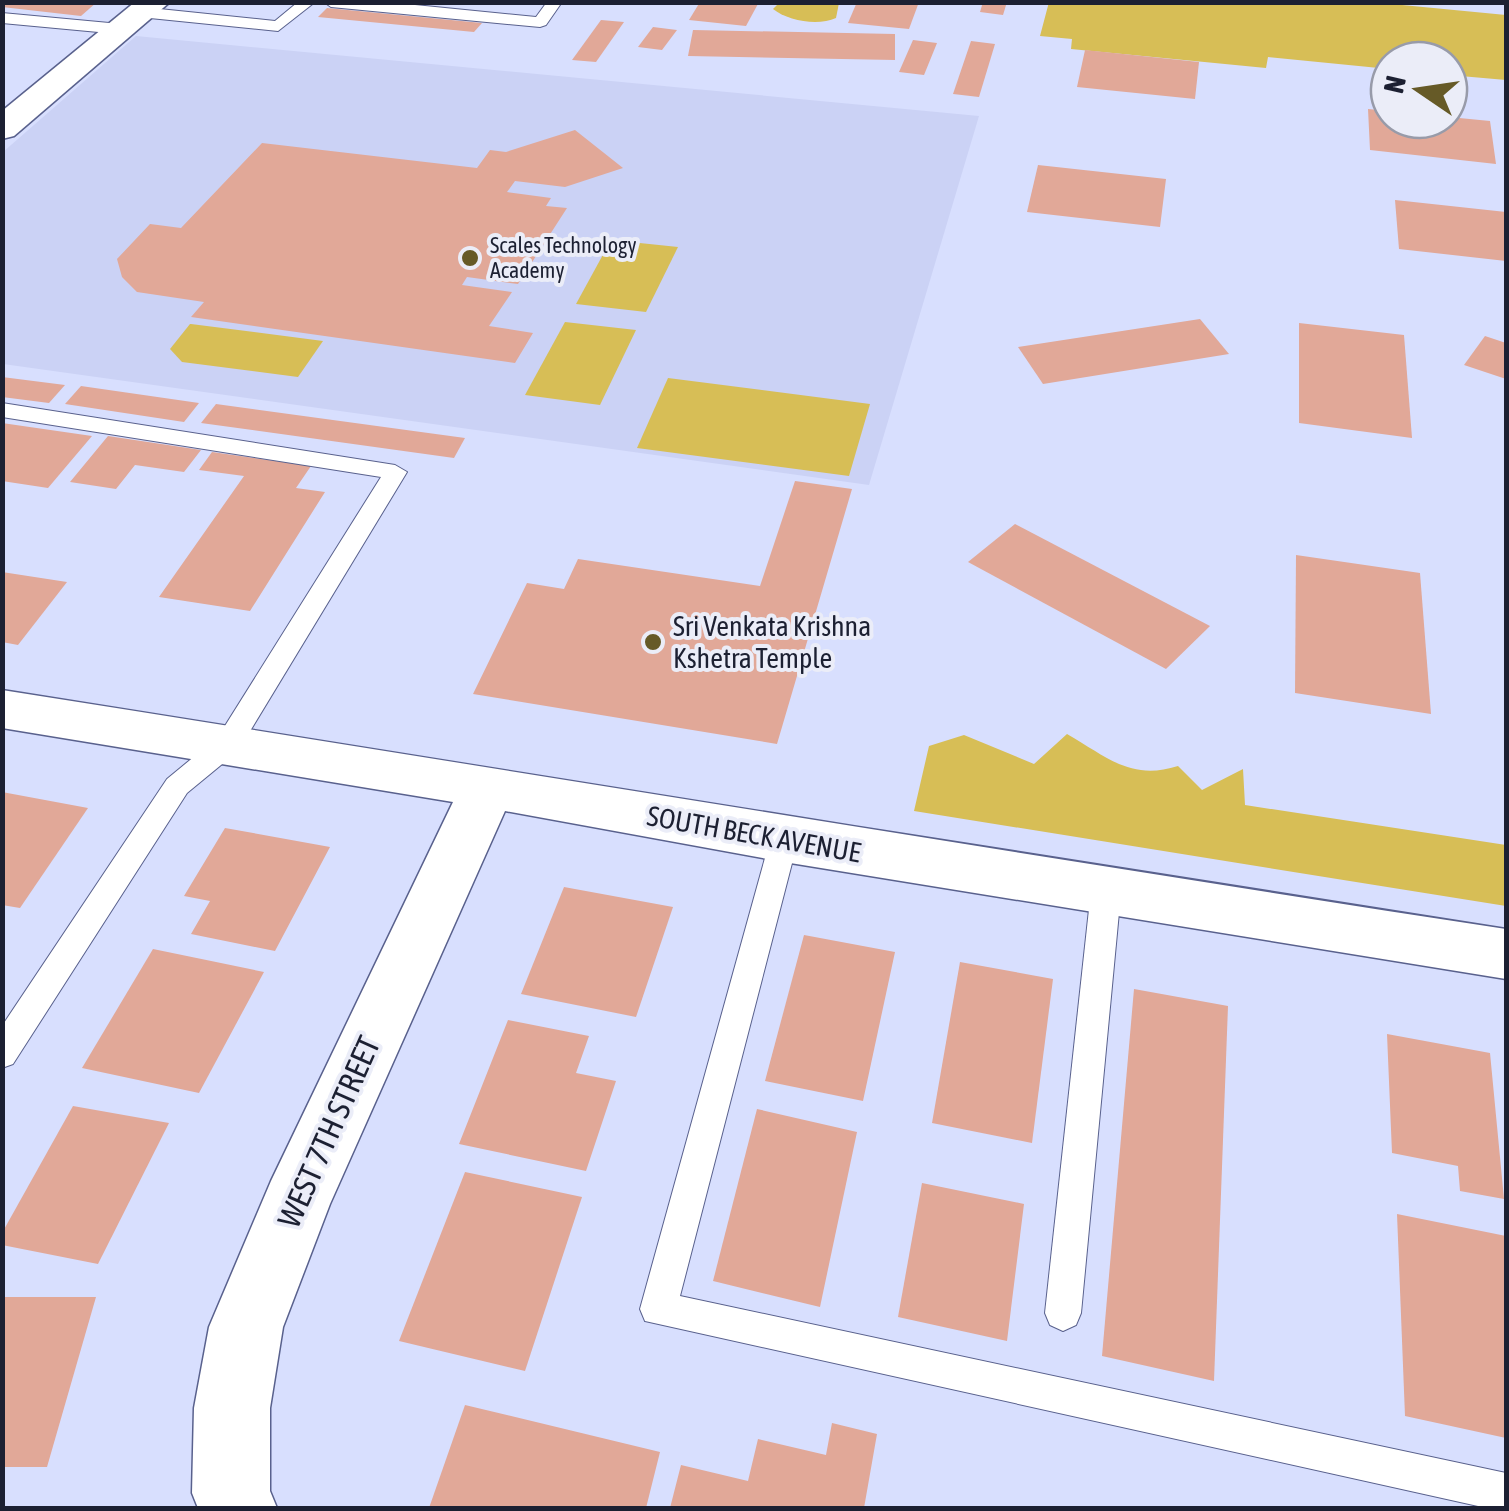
<svg xmlns="http://www.w3.org/2000/svg" width="1509" height="1511" viewBox="0 0 1509 1511" font-family="'Asap Condensed',sans-serif">
	<style>
		.built { fill: #cbd2f5 }
		.green { fill: #d7be56 }
		.building { fill: #e1a898 }
		.lines { fill: none; stroke-linecap: round; stroke-linejoin: round }
		.lane-casing { stroke: #59618d; stroke-width: 2 }
		.street-casing { stroke: #59618d; stroke-width: 3 }
		.lane { fill: #fff; fill-rule: evenodd }
		.street { fill: #fff; fill-rule: evenodd }
		.poi-dot { fill: #665a27; stroke: #ebedf8; stroke-width: 4 }
		.labels { text-anchor: middle; stroke-width: 8; stroke-linejoin: round; paint-order: stroke }
		.far-poi-label { font-size: 22px; fill: #1c2032; stroke: #ebedf8; text-anchor: start }
		.poi-label { font-size: 28px; fill: #1c2032; stroke: #ebedf8; text-anchor: start }
		.street-label { font-size: 28px; fill: #1c2032; stroke: #ebedf8 }
		.near-street-label { font-size: 32px; fill: #1c2032; stroke: #ebedf8 }
	</style>
	<rect width="100%" height="100%" fill="#d8dffe"/>
	<polygon class="built" points="136,36 979,116 869,485 3,364 3,152"/>
	<g class="green">
		<path d="M780,2H839V3L836,18C818,26 788,21 773,9Z"/>
		<polygon points="1049,2 1371,2 1506,15 1506,80 1449,75 1449,60 1389,60 1389,69 1268,57 1266,68 1071,49 1072,39 1040,36"/>
		<polygon points="611,240 678,247 646,312 576,304"/>
		<polygon points="565,322 636,330 600,405 525,395"/>
		<polygon points="190,324 191,324 323,341 298,377 182,362 170,349"/>
		<polygon points="668,378 870,404 849,476 637,448"/>
		<path d="M1067,734C1107,757 1131,781 1178,766L1202,790L1243,769L1245,805L1506,845V906L914,811L929,746L964,735L1034,764Z"/>
	</g>
	<g class="building">
		<polygon points="2,2 97,2 81,16 2,7"/>
		<polygon points="700,2 759,2 746,26 689,20"/>
		<polygon points="857,2 919,2 909,29 848,23"/>
		<polygon points="983,2 1007,2 1003,15 980,12"/>
		<polygon points="327,8 482,23 474,32 318,17"/>
		<polygon points="601,20 624,22 596,62 572,60"/>
		<polygon points="653,27 677,30 662,50 638,47"/>
		<polygon points="693,30 895,34 895,60 688,56"/>
		<polygon points="913,40 937,43 924,75 899,72"/>
		<polygon points="971,41 995,44 979,97 953,94"/>
		<polygon points="1085,50 1199,62 1195,99 1077,87"/>
		<polygon points="1368,109 1389,111 1389,120 1449,117 1490,121 1496,164 1370,150"/>
		<polygon points="575,130 623,168 565,187 515,181 507,192 551,198 546,206 567,208 518,284 467,277 462,285 512,292 489,326 533,333 515,363 191,317 204,302 137,292 122,277 117,259 150,224 181,228 262,143 477,168 490,150 506,152"/>
		<polygon points="1038,165 1166,179 1160,227 1027,212"/>
		<polygon points="1395,200 1506,212 1506,261 1399,249"/>
		<polygon points="1200,319 1229,354 1043,384 1018,347"/>
		<polygon points="1299,323 1404,335 1412,438 1299,423"/>
		<polygon points="1485,336 1506,343 1506,379 1464,365"/>
		<polygon points="2,377 65,385 49,403 2,397"/>
		<polygon points="81,386 199,403 184,422 65,404"/>
		<polygon points="216,404 465,438 454,458 201,423"/>
		<polygon points="2,423 92,436 48,488 2,481"/>
		<polygon points="108,436 201,450 184,472 135,465 116,489 70,482"/>
		<polygon points="212,452 311,466 296,488 325,492 250,611 159,597 244,476 199,470"/>
		<polygon points="795,481 852,489 777,744 473,694 527,583 564,589 578,559 760,586"/>
		<polygon points="1015,524 1210,626 1166,669 968,562"/>
		<polygon points="1296,555 1420,573 1431,714 1295,693"/>
		<polygon points="2,572 67,582 18,645 2,642"/>
		<polygon points="2,792 88,808 20,908 2,905"/>
		<polygon points="225,828 330,847 275,951 191,934 210,901 184,896"/>
		<polygon points="564,887 673,907 636,1017 521,994"/>
		<polygon points="804,935 895,952 863,1101 765,1081"/>
		<polygon points="153,949 264,972 199,1093 82,1068"/>
		<polygon points="960,962 1053,979 1032,1143 932,1123"/>
		<polygon points="1134,989 1228,1006 1214,1381 1102,1356"/>
		<polygon points="508,1020 589,1036 576,1073 616,1081 586,1171 459,1144"/>
		<polygon points="1387,1034 1490,1053 1504,1199 1460,1191 1458,1166 1392,1153"/>
		<polygon points="73,1106 169,1123 98,1264 2,1245 2,1233"/>
		<polygon points="757,1109 857,1132 820,1307 713,1281"/>
		<polygon points="465,1172 582,1197 525,1371 399,1341"/>
		<polygon points="922,1183 1024,1204 1007,1341 898,1317"/>
		<polygon points="1397,1214 1506,1236 1506,1438 1405,1416"/>
		<polygon points="2,1297 96,1297 47,1467 2,1467"/>
		<polygon points="465,1405 660,1452 646,1508 429,1508"/>
		<polygon points="832,1423 877,1434 864,1508 670,1508 681,1465 748,1481 758,1439 826,1455"/>
	</g>
	<g class="lines">
		<g class="lane-casing">
			<g id="lane">
				<polygon points="298,2 315,2 278,31 140,17 132,12 140,7 275,21"/>
				<polygon points="324,2 385,2 536,17 547,2 562,2 546,25 540,27 331,7"/>
				<polygon points="2,13 120,24 128,29 120,34 2,23"/>
				<polygon points="2,403 395,465 407,472 238,751 187,793 13,1064 2,1068 2,1026 167,779 218,737 381,477 2,417"/>
				<polygon points="784,829 794,832 798,840 680,1296 1506,1473 1506,1508 1487,1508 645,1321 640,1309 770,840 774,832"/>
				<polygon points="1106,879 1116,883 1121,891 1081,1313 1076,1325 1063,1331 1050,1325 1045,1313 1091,891 1096,883"/>
			</g>
		</g>
		<g class="street-casing">
			<g id="street">
				<polygon points="135,2 170,2 14,136 2,139 2,111"/>
				<path d="M2,690C504,769 1004,852 1506,929V979L784,862L505,811L330,1204L283,1327L270,1408V1491L277,1508H198L192,1493L194,1408L209,1327L271,1181L453,802L2,728Z"/>
			</g>
		</g>
		<use href="#lane" class="lane"/>
		<use href="#street" class="street"/>
	</g>
	<g class="poi-dot">
		<circle cx="470" cy="258" r="10"/>
		<circle cx="653" cy="642" r="10"/>
	</g>
	<g class="labels">
		<g class="far-poi-label">
			<text x="490" y="253">Scales Technology<tspan x="490" dy="25">Academy</tspan></text>
		</g>
		<g class="poi-label">
			<text x="673" y="636">Sri Venkata Krishna<tspan x="673" dy="32">Kshetra Temple</tspan></text>
		</g>
		<g class="street-label">
			<text transform="translate(754 834) rotate(10)" y="10">SOUTH BECK AVENUE</text>
		</g>
		<g class="near-street-label">
			<text transform="translate(329 1132) rotate(-66)" y="11">WEST 7TH STREET</text>
		</g>
	</g>
	<rect width="1509" height="1511" fill="none" stroke="#1c2032" stroke-width="10"/>
	<g transform="translate(1419 90) rotate(283)"><circle r="48" fill="#ebedf8" stroke="#989ba9" stroke-width="2.5"/>
	<path d="M0-8L18 38L0 25L-18 38Z" fill="#665a27"/>
	<text y="-15" font-size="28" font-weight="bold" text-anchor="middle" fill="#1c2032">N</text>
	</g>
</svg>
